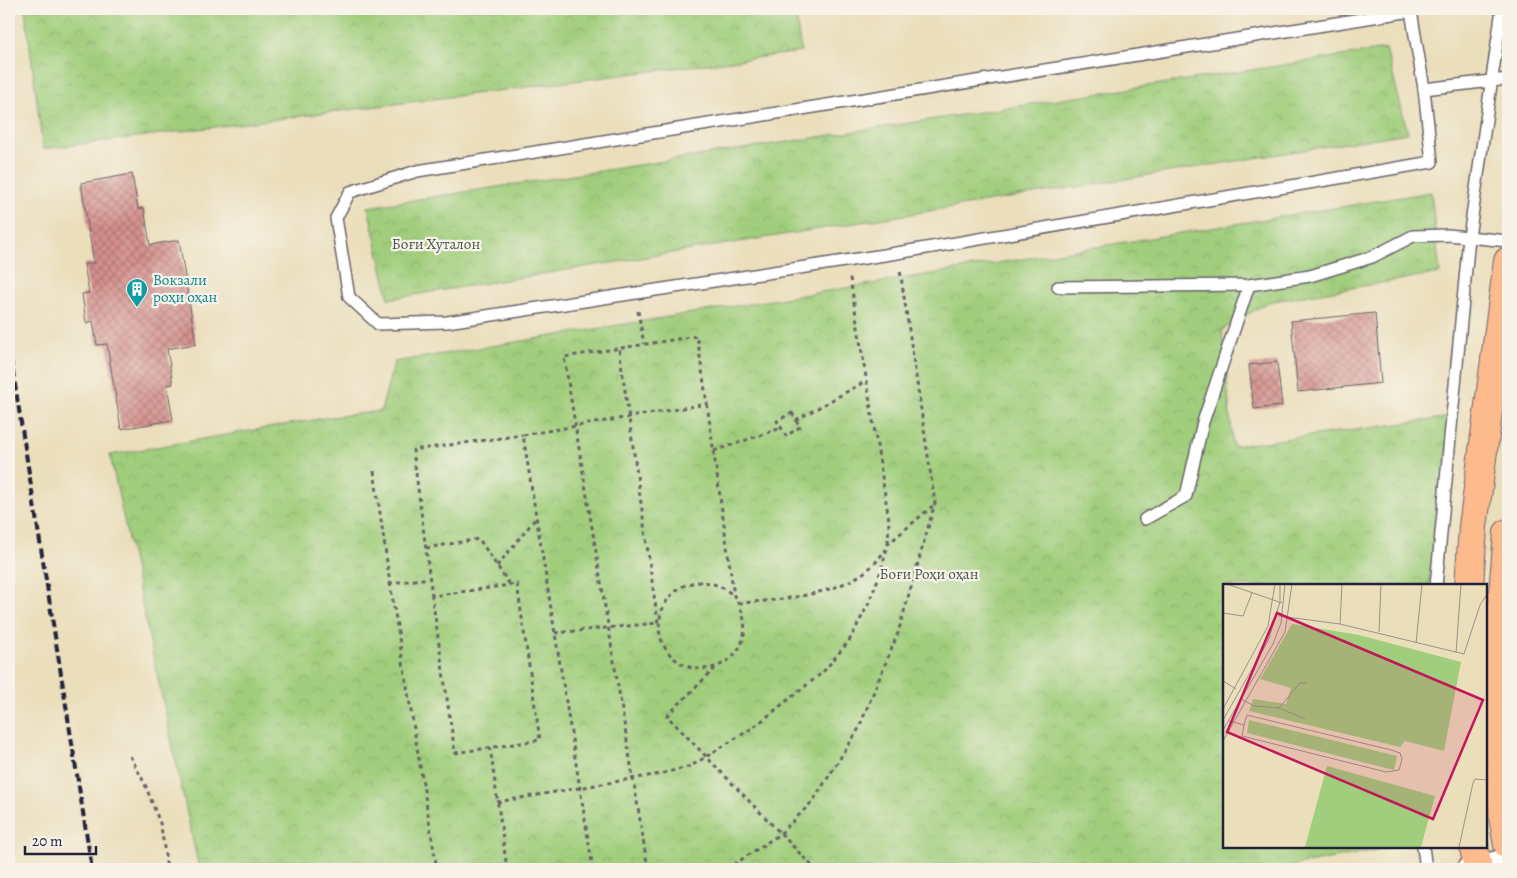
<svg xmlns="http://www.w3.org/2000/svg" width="1517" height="878" viewBox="0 0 1517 878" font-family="Alegreya,serif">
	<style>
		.park { fill: url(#park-crowns); stroke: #61785c }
		.building { fill: url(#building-cross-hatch) }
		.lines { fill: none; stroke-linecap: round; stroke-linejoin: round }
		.service-casing { stroke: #686468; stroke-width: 14 }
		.minor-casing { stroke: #686468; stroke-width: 24 }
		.primary-casing { stroke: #686468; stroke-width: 30 }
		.path { stroke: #686468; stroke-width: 3; stroke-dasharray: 4 4; stroke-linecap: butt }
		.service { stroke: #fff; stroke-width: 11 }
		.minor { stroke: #fff; stroke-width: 21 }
		.primary { stroke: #fcba8d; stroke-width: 28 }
		.rail { stroke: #22223b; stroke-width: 4; stroke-dasharray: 8 4; stroke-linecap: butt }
		.labels { text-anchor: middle; stroke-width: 4.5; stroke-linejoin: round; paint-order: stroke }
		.park-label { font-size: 15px; fill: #48564e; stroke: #f7f3e8 }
		.culture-label { font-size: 15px; fill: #0d838f; stroke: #f7f3e8; text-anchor: start }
		.inset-road { fill: none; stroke: #9b9388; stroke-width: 1 }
		.view { fill: #c2185b; fill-opacity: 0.15; stroke: #c2185b; stroke-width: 2.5 }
		.inset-edge { fill: none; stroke: #22223b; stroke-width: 2.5 }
	</style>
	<defs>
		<pattern id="park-crowns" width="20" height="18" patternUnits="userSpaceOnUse" patternTransform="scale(1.25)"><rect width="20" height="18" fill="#a0ce7c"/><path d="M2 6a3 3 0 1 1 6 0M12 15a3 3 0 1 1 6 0" fill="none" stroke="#8ab16c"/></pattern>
		<pattern id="building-cross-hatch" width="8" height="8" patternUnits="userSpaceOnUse" patternTransform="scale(1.25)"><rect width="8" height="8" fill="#d5908d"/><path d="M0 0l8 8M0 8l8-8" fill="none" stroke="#ac7574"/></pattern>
	</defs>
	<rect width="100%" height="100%" fill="#f7f3e8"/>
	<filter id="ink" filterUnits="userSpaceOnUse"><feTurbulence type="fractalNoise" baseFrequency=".02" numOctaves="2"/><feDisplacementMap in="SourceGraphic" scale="10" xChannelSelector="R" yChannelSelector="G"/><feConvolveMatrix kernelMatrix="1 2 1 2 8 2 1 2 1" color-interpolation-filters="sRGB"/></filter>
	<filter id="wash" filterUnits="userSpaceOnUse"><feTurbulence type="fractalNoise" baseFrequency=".0096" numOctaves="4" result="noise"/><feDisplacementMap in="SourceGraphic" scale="20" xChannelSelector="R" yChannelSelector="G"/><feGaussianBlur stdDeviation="1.12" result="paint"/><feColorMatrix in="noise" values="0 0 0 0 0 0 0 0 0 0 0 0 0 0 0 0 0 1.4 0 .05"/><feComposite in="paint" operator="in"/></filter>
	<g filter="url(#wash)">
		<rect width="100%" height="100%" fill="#ebdebb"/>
		<g class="park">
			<polygon points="25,9 795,9 801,52 43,149"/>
			<polygon points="1386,49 1408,133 389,299 368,207"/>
			<polygon points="1431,192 1440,273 1268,302 1222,330 1233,446 1451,417 1429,585 1224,586 1224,847 1394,847 1274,869 199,869 110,455 324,418 381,411 394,362"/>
		</g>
		<g id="blocks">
			<g class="building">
				<polygon points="132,174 138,209 144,208 150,245 179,240 196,344 167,349 173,384 167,385 173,420 121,429 107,344 97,345 93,321 86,323 82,294 89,293 84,264 94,263 81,183"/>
				<polygon points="1375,313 1381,383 1298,392 1291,321"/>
				<polygon points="1277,362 1282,406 1254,409 1249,365"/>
			</g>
		</g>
	</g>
	<g filter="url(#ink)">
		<use href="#blocks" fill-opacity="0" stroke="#686468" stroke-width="1"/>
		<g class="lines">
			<g class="service-casing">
				<g id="service">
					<polygon points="1411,11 1424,89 1432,162 897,253 447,322 378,324 349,297 336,218 350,192 417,171"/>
					<polyline points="1424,89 1508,79"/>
					<polyline points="1058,287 1249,285 1310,276 1372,257 1413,236 1448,235 1508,241"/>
					<polyline points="1145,519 1186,496 1203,422 1249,285"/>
					<polyline points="1436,586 1469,237 1502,9"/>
					<polyline points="1423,847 1426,869"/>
				</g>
			</g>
			<g class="minor-casing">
				<polyline id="minor" points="1468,869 1508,859"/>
			</g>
			<g class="primary-casing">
				<g id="primary">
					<polyline points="1508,533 1496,676 1503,817 1508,845"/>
					<polyline points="1469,586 1473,527 1508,261"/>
					<polyline points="1474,847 1478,869"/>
				</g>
			</g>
			<g class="path">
				<polyline points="850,278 889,520 888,544"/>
				<polyline points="638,311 644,344"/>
				<path d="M707,404L734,596C751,622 749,651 718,666C708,670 694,670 684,665C632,637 670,562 721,587C726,589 730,593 734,596"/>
				<polygon points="792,413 800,427 786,436 777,421"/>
				<polyline points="796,420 866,381"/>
				<polyline points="714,451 781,428"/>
				<polyline points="374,471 390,583 430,578"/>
				<polyline points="426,548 479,539 510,585"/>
				<polyline points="497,566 536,518"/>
				<polyline points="390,583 437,869"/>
				<polygon points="517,584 540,740 455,753 432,596"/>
				<polyline points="432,596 413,450 523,435"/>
				<path d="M739,603C783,600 862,594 885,549"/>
				<polyline points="555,633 658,623 619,348"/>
				<polyline points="715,668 667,716 815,869"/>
				<polyline points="490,747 507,869"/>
				<polyline points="130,756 145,784 161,826 167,869"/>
				<polyline points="497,802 660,774 691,766 754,727 823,672 849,641 868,605 881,571 888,544 935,504"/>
				<path d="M593,869L523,435L707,404L697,336L564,357C592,527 620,698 648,869"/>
				<polyline points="727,869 780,834 813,801 858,730 898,633 935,503 900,270"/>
			</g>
			<use href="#service" class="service"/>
			<use href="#minor" class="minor"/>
			<use href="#primary" class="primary"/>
			<polyline class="rail" points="9,347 92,869"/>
		</g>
	</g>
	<defs>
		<g id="building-pin" transform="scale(1.125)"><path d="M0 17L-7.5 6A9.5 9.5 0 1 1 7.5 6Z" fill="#0f9aa8" stroke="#f7f3e8"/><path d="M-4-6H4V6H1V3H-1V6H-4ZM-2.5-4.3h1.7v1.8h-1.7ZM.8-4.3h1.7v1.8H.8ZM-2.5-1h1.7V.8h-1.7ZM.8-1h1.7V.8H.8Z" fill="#fff"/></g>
	</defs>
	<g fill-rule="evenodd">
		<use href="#building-pin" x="137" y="289"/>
	</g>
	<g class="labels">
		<g class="park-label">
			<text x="436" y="249">Боғи Хуталон</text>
			<text x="929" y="579">Боғи Роҳи оҳан</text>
		</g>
		<g class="culture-label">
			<text x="153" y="285">Вокзали<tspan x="153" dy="17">роҳи оҳан</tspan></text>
		</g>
	</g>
	<g transform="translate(1223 584)">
		<rect width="264" height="264" fill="#ebdebb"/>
		<path d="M69,40L136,51L238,78L221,167L182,157L177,163L26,127L30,115L63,120L68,104L37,95ZM26,136L174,172L171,186L24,149ZM104,182L212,212L198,263H82Z" fill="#a0ce7c"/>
		<path class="inset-road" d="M4,0L59,19M0,29L20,32L29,9M56,32L117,40L241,70L257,21L264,10M117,40L119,0M156,48L158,0M193,59L199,0M233,69L238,0M0,97L13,105M18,115L31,122L56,124L82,135M56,124L77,99H84M0,125L45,42L52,0M0,136L45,57L57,18V0M6,137L21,141L24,131L168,166L177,169L179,175L176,186L163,188L19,152L21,141M0,146L50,60L58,39L62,0M0,157L62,48L69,0M236,263L250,199L252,195L264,196"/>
		<path class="view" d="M54,29L260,116L210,235L4,148Z"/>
		<rect width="264" height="264" class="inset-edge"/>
	</g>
	<rect width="1517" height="878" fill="none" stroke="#f7f3e8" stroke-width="30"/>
	<path d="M25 846v8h71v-8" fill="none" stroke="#22223b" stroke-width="2.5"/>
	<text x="32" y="846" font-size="15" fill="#22223b" stroke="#f7f3e8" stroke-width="4" paint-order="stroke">20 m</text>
</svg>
